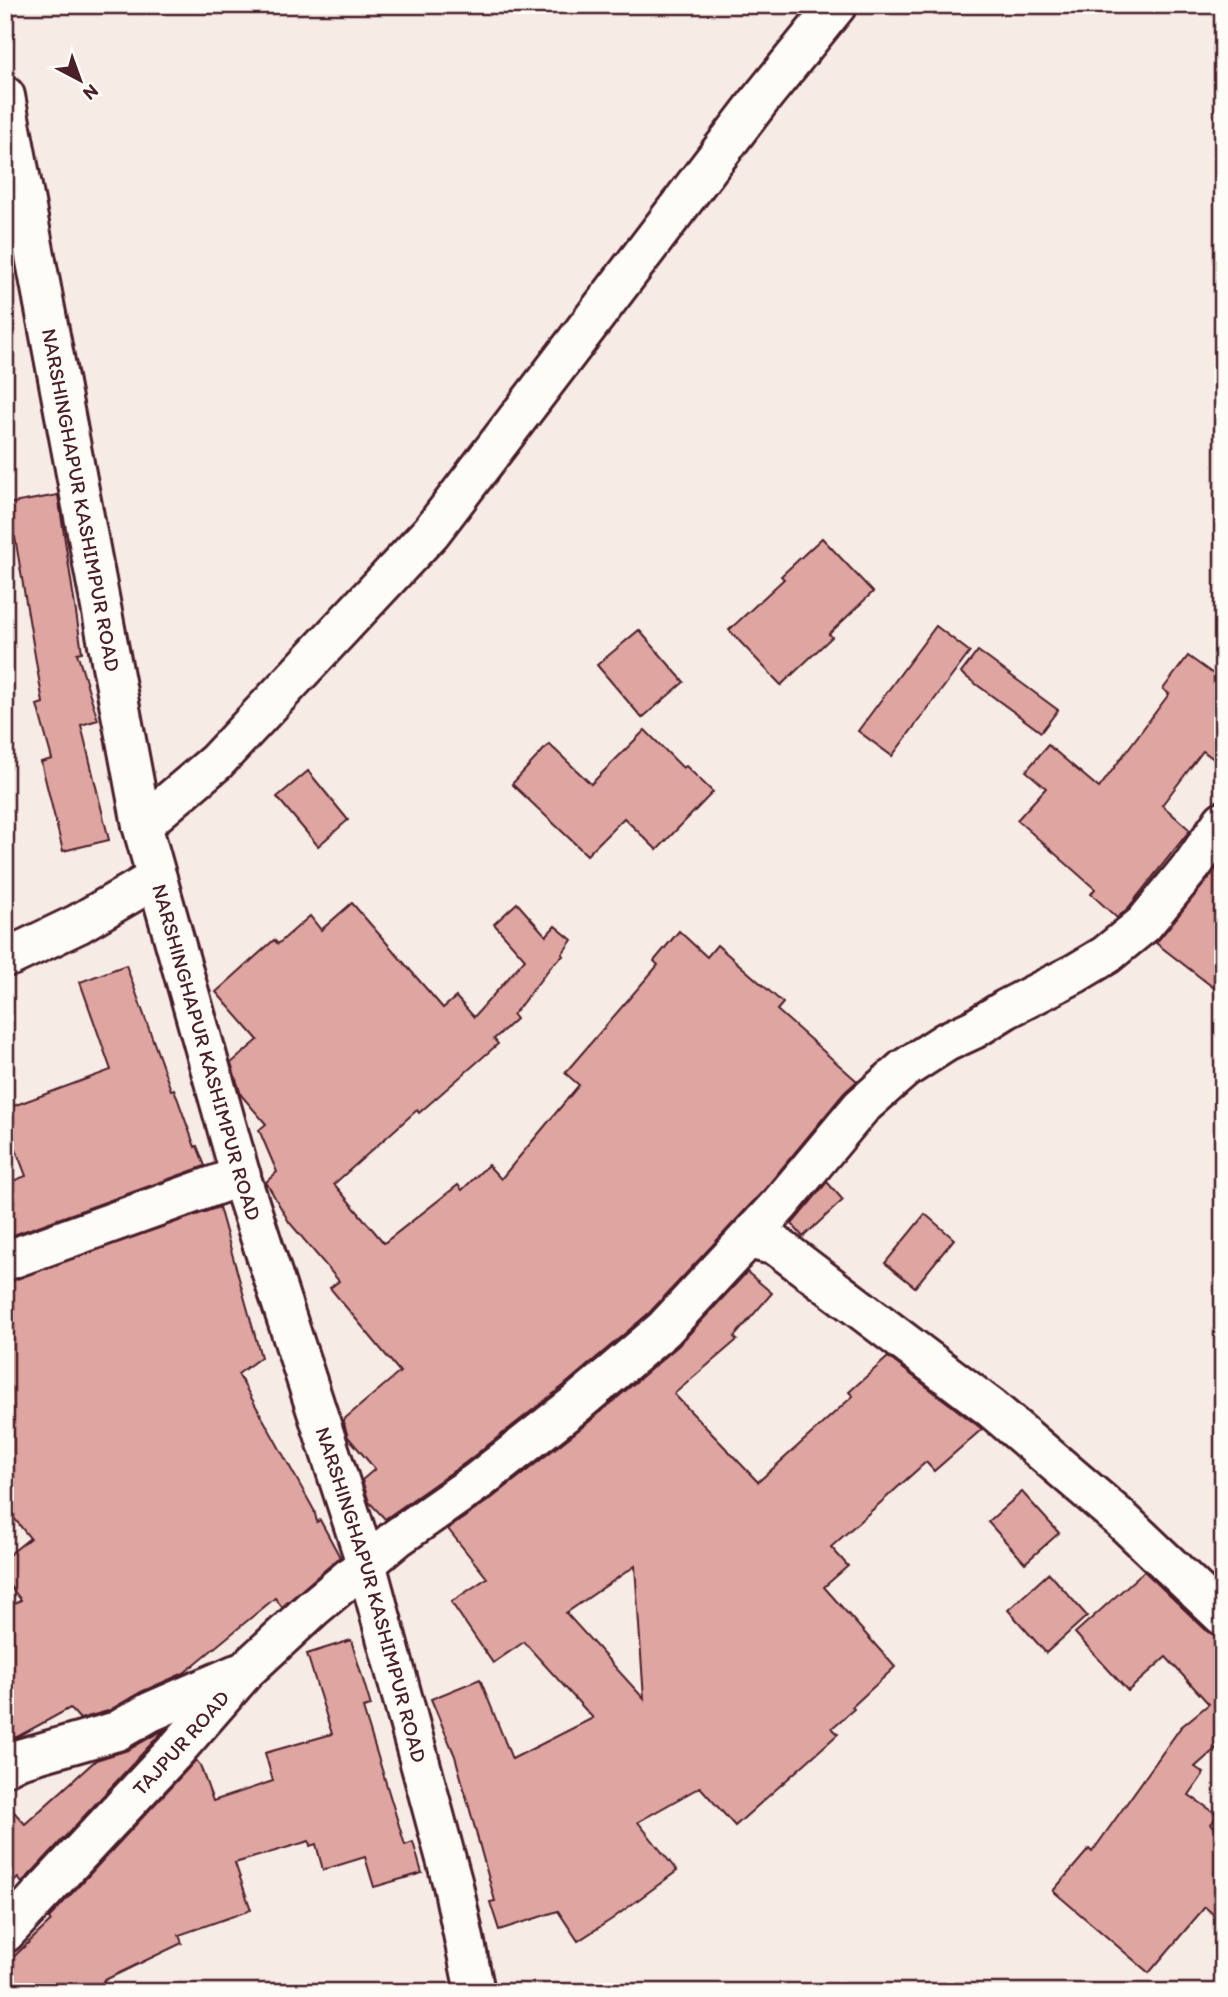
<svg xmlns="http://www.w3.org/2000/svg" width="1228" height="1997" viewBox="0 0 1228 1997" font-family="Itim,sans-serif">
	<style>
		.building { fill: #dfa5a0; stroke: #4a1f2b; stroke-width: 2; fill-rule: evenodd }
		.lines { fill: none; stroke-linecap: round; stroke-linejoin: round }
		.street-casing { stroke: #4a1f2b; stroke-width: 44 }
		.secondary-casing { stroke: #4a1f2b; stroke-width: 44 }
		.street { stroke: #fdfcf7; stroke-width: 38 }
		.secondary { stroke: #fdfcf7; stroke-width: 38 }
		.labels { text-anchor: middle; stroke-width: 5; stroke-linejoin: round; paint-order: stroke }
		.street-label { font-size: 21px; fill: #4a1f2b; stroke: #fdfcf7 }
	</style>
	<rect width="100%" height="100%" fill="#f7ebe6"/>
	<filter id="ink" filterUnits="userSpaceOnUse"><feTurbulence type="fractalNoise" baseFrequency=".0143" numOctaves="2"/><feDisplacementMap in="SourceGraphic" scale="14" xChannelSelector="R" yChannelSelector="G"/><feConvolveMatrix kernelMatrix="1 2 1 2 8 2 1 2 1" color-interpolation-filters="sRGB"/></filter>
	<g filter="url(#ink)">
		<g class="building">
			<polygon points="58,495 82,652 77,653 98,720 81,725 109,840 63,851 41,762 52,759 37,705 43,703 15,537 13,537 7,504"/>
			<polygon points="822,538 873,592 829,634 832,637 781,685 729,630 784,579 781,576"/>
			<polygon points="936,626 970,652 892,756 858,731"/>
			<polygon points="639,630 684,682 642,718 597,665"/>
			<polygon points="978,651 1058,710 1041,732 961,673"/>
			<polygon points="1188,656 1223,681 1223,766 1203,751 1162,805 1190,830 1128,908 1117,918 1091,894 1095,889 1017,820 1046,788 1026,771 1048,745 1099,788 1169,694 1163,689"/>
			<polygon points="645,730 683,768 686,766 713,792 657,850 624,818 587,855 512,784 549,744 591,784"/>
			<polygon points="308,771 348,820 318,846 277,797"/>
			<polygon points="1223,860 1223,995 1156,943"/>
			<polygon points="352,903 443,1008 456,997 474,1017 525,959 494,924 517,903 546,936 555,926 572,940 562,954 563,956 553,964 513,1015 516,1019 494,1039 498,1044 419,1113 417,1110 334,1184 384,1243 458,1185 462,1190 488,1165 501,1179 579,1085 565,1073 658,965 654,961 679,931 707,957 717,945 783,1003 777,1010 857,1081 844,1093 764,1190 649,1313 562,1387 465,1463 385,1519 369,1502 362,1480 375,1469 348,1437 343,1420 400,1372 330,1288 339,1281 289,1222 266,1182 277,1172 259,1130 266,1124 241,1095 231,1063 258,1040 216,992 274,940 278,944 310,916 321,930"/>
			<polygon points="126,965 171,1090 174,1089 195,1147 197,1146 205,1166 5,1238 5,1184 26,1176 5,1121 5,1109 111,1070 80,982"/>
			<polygon points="827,1182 843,1200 803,1237 792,1224"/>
			<polygon points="219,1207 261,1357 238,1374 314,1510 317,1522 320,1520 340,1557 282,1607 275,1598 184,1673 141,1692 108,1711 80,1719 70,1708 19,1736 5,1741 5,1609 21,1600 5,1580 5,1558 30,1538 5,1507 5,1282"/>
			<polygon points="925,1214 954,1239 915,1287 885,1263"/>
			<path d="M747,1272L772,1293L734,1337L737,1340L674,1394L758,1482L853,1396L849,1392L888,1357L982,1429L934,1471L926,1462L831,1547L848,1566L824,1587L895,1667L852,1707L854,1709L832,1728L838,1734L735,1826L700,1787L638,1822L677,1871L612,1919L578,1941L558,1911L499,1930L490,1902L495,1901L455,1756L431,1699L480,1679L512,1759L593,1718L524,1642L493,1663L451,1602L487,1578L448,1529L492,1498L590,1421L678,1346ZM635,1566L644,1699L566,1613Z"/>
			<polygon points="1022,1492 1059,1533 1025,1563 988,1522"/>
			<polygon points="1144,1571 1208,1632 1223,1637 1223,1742 1195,1767 1204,1773 1189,1795 1218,1815 1211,1824 1223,1833 1223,1923 1205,1907 1149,1973 1053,1891 1089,1849 1092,1852 1181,1727 1209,1704 1166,1657 1128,1691 1075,1633"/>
			<polygon points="1049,1573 1087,1616 1046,1653 1008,1610"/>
			<polygon points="351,1640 371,1706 363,1708 405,1845 413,1842 422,1873 374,1887 365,1857 323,1870 316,1844 310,1846 309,1841 235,1863 251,1910 179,1935 182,1943 103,1981 111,1992 5,1992 5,1965 51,1921 49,1918 196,1760 200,1765 213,1801 273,1781 265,1753 332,1734 307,1654"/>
			<polygon points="165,1729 22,1883 18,1878 5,1890 5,1802 25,1824 96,1760 128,1750"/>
		</g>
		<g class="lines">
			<g class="street-casing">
				<g id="street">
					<polyline points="142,825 216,762 431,532 760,100 837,5"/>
					<polyline points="5,956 11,956 78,924 157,878"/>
					<polyline points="748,1239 777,1246 991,1408 1121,1519 1223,1616"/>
					<polyline points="5,1261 241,1176"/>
					<polyline points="5,1766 19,1759 117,1731 150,1712 237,1674"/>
					<path id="s1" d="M5,1933L177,1749L246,1670L312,1609L398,1537L478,1481L576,1404L664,1329L780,1204L861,1107L904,1069L946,1042L974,1029L1006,1009L1076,973L1106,955L1144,924L1194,863L1223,821"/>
				</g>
			</g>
			<g class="secondary-casing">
				<g id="secondary">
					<path id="s2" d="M5,96L142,825L242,1181L366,1563L453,1885L475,1992"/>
				</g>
			</g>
			<use href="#street" class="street"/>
			<use href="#secondary" class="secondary"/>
		</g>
	</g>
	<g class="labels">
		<g class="street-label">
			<text dy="7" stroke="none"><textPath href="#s2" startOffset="411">NARSHINGHAPUR KASHIMPUR ROAD</textPath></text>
			<text dy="7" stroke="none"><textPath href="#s2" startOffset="978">NARSHINGHAPUR KASHIMPUR ROAD</textPath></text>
			<text dy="7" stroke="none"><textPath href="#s2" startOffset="1545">NARSHINGHAPUR KASHIMPUR ROAD</textPath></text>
			<text dy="7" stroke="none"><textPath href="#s1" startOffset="259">TAJPUR ROAD</textPath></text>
		</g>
	</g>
	<rect width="1228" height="1997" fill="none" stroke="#fdfcf7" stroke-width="28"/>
	<rect x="14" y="14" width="1200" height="1969" fill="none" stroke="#4a1f2b" stroke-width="2.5" filter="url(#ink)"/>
	<g transform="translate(80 80) rotate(139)" stroke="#fdfcf7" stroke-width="5" paint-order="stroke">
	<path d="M0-5L12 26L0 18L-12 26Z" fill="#4a1f2b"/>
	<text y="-10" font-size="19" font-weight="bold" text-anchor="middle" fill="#4a1f2b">N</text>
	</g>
</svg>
